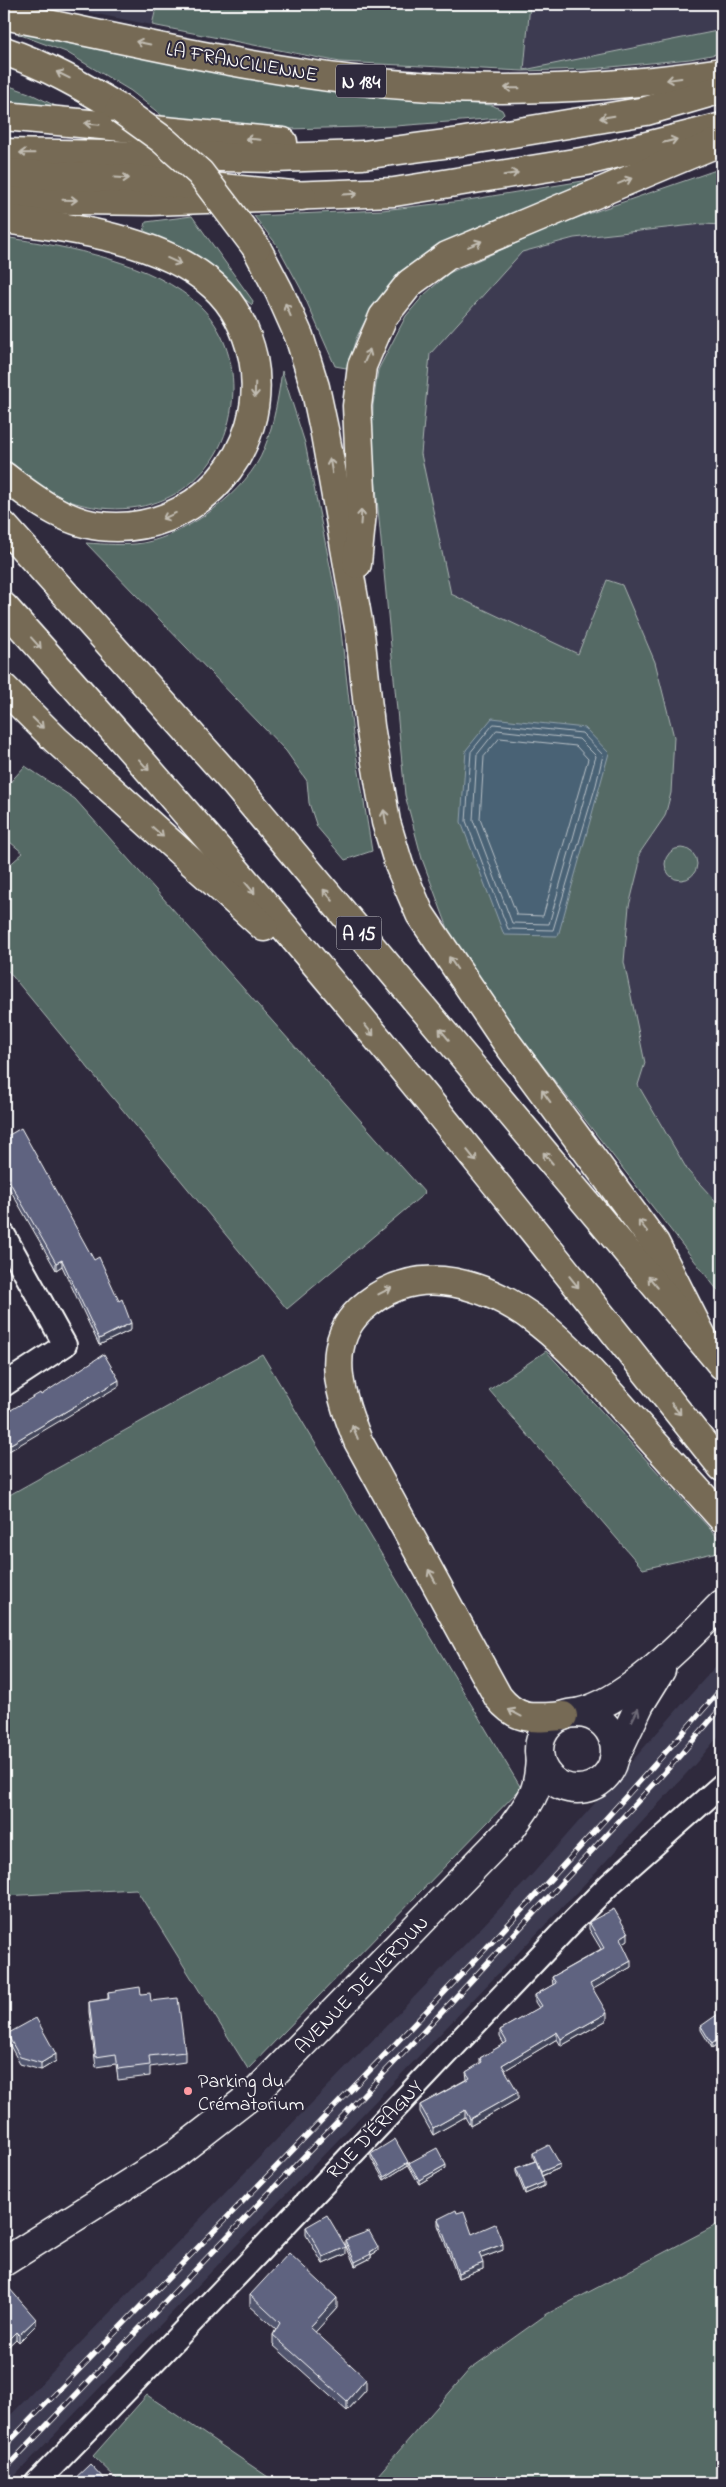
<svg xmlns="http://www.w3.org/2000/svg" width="726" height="2487" viewBox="0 0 726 2487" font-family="'Indie Flower',sans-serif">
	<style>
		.built { fill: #3d3b51 }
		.green { fill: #546a65; stroke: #aab4b2 }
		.water { fill: #4a6274; stroke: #92a1ac }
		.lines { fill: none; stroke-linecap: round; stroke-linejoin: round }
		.shore { stroke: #b7c0c7; stroke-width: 1 }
		.minor-casing { stroke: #fff; stroke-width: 26 }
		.secondary-casing { stroke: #fff; stroke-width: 31 }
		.trunk-casing { stroke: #fff; stroke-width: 31 }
		.motorway-casing { stroke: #fff; stroke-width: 31 }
		.minor { stroke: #2f2a3d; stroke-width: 22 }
		.secondary { stroke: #2f2a3d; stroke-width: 28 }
		.trunk { stroke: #766a54; stroke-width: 28 }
		.motorway { stroke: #766a54; stroke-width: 28 }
		.rail-casing { stroke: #fff; stroke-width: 5.5 }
		.rail { stroke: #2f2a3d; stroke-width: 4; stroke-dasharray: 11; stroke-linecap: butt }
		.motorway-bridge-casing { stroke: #fff; stroke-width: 31; stroke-linecap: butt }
		.motorway-bridge { stroke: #766a54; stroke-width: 28 }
		.wall { fill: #51556e; stroke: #fff }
		.shaded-wall { fill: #42455a; stroke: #fff }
		.building { fill: #5e6380; stroke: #fff }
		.oneway { stroke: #c1bcb2 }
		.oneway2 { stroke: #6d6a77 }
		.poi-dot { fill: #ff9aa2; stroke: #2f2a3d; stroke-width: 2 }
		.labels { text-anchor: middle; stroke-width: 4; stroke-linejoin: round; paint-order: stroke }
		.shield { fill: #2f2a3d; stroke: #c1bfc5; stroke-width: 1 }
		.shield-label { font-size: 19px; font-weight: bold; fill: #fff }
		.street-label { font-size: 20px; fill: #fff; stroke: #2f2a3d }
		.poi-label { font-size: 20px; fill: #fff; stroke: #2f2a3d; text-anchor: start }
	</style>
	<rect width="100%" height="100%" fill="#2f2a3d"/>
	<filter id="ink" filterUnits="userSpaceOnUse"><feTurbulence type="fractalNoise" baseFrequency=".02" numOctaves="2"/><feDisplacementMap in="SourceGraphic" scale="10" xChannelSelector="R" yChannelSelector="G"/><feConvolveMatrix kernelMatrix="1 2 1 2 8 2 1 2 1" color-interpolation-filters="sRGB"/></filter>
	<g filter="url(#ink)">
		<g class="built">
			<polygon points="47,4 157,4 152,25"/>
			<polygon points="530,4 722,4 722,30 523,71"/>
			<polygon points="722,210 722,1238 659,1161 447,613 405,497 423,316 514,251 674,215"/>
			<polygon points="722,1659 722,1732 696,1763 595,1873 8,2483 4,2483 4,2422 529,1878"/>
		</g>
		<g class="green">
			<polygon points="157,4 530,4 524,70 722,30 722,53 690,59 591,69 523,71 340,62 152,25"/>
			<polygon points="18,34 49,37 293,86 398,99 492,105 502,110 504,114 500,118 396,126 289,129 170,122 131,91 66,52"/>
			<polygon points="4,84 29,93 64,110 4,102"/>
			<polygon points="722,168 722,225 703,224 574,238 522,252 430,354 421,454 451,594 578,654 607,580 622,585 655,662 674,737 671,793 665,816 639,854 639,866 629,906 624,962 645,1063 638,1085 688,1171 722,1208 722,1296 505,1017 449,931 422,859 405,795 372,445 373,405 378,370 406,316 424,295 449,273 562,223"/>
			<path d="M589,180L591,187C527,210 439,231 394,282C380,297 364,320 356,339C352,349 352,358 346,368L335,366L301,289L277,245L254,216L382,210L462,201Z"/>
			<polygon points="192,216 253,301 252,305 210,271 149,236 144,231 146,222"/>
			<path d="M4,237C67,247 153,261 201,307C223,329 233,359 233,389C231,480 154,529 69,501C48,494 21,471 4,456Z"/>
			<path d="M282,371L305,443L338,605L353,735L372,851L345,860L317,827L309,803L307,781L286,751L86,543C105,544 125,546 143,543C187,535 248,491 264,449C274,424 278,398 282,371Z"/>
			<polygon points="25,766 75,799 425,1193 287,1309 4,966 4,870 23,853 4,837 4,789"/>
			<circle cx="681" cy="864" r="16"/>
			<polygon points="546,1351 722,1542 722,1551 643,1569 489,1390"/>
			<polygon points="262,1354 521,1788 248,2069 136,1889 4,1896 4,1498"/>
			<polygon points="722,2222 722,2483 371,2483 470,2369 547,2314"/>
			<polygon points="147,2395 277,2483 121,2483 93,2456"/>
		</g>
		<polygon class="water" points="492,718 585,728 609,753 558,936 504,935 461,822 466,750"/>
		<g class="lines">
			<g class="shore">
				<polygon points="494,724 582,733 603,755 596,785 553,930 508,929 466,821 471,752"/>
				<polygon points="497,730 579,739 596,756 549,924 512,923 473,820 477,755"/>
				<polygon points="500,738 576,746 588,759 543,916 517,915 480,819 484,757"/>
			</g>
			<g class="minor-casing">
				<g id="minor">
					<polyline points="4,1235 65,1345 4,1385"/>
					<path d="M36,2483C218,2298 395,2108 574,1920L610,1884L722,1785"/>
				</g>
			</g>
			<g class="secondary-casing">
				<g id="secondary">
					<path d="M577,1713C628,1702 686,1640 722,1604"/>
					<circle cx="577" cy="1751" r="38"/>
					<polyline points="614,1759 640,1704 661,1670"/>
					<path d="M4,2262L177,2153L258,2090L510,1830C531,1800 538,1796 540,1758"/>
				</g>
			</g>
			<g class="trunk-casing">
				<g id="trunk">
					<path d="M4,15C119,38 236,66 353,80C475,95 601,90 722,72"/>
					<polyline points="4,199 151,201 394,192 587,161 722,127"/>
				</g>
			</g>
			<g class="motorway-casing">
				<g id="motorway">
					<path d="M4,51C46,65 82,86 120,109"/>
					<polyline points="4,116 283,142"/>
					<polyline points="4,153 275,158 363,155 459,142 646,111 722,89"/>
					<polyline points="4,173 132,179 302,196"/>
					<path d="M4,219C69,227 164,240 214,286C234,304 247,331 253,358C271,451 195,537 100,526C64,522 31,497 4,476"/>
					<polyline points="256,247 279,291 299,336 315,387 325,434 360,633 370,726 386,822 399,865 420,914 507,1043 655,1243 707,1346"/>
					<polyline points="4,526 236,785 722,1365"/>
					<polyline points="357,564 362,512 357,406 362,366 383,317 410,283 447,256 722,141"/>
					<path d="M4,607C68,678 131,749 194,822C377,1031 549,1250 722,1467"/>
					<polyline points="4,688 56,740 264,927"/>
					<path d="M563,1716C534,1718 518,1722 498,1697L358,1441C342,1400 322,1346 360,1310C384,1288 410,1278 443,1281C525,1290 579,1359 631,1417C661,1451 692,1484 722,1518"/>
				</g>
			</g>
			<use href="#minor" class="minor"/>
			<use href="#secondary" class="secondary"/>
			<use href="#trunk" class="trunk"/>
			<use href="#motorway" class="motorway"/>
			<g class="rail-casing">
				<g id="rail">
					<path d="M4,2447C246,2196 494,1951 722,1688"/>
					<polyline points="4,2470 429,2026 675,1761 722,1707"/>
				</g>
			</g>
			<use href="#rail" class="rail"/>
			<g class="motorway-bridge-casing">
				<polyline id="motorway-bridge" points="120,109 163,140 200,173 256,247"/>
			</g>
			<use href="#motorway-bridge" class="motorway-bridge"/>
		</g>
		<g class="wall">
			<polygon points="722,705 722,726 720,719 720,706"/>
			<polygon points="4,1138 131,1330 99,1345 62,1266 56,1270 4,1179"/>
			<polygon points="589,1922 628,1940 622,1943 631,1967 593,1989 607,2020 561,2046 557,2039 505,2070 518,2099 470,2126 465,2117 433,2135 420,2112 420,2105 467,2079 466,2072 480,2064 480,2058 504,2044 500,2037 500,2030 539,2008 535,2002 535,1995 553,1985 552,1977 601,1949 589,1929"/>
			<polygon points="108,1992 141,1994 151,2001 185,2052 185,2062 150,2067 150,2076 118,2080 116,2064 96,2067 89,2012 89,2002 108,1999"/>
			<polygon points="722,2020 722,2040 712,2048 701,2030 701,2026"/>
			<polygon points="7,2034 56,2061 41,2070 20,2064 7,2040"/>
			<polygon points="533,2153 560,2168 542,2176 544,2186 525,2194 516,2172 516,2168 535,2161 533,2157"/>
			<polygon points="371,2154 408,2165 384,2180 371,2158"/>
			<polygon points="409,2163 446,2168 419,2184 409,2166"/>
			<polygon points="457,2213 472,2234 503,2250 481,2258 483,2269 458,2278 438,2225 438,2219"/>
			<polygon points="306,2227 346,2254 323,2264 306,2235"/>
			<polygon points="345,2240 378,2251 371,2255 371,2258 355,2266 345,2244"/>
			<polygon points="4,2293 36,2325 19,2342 16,2339 4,2350"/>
			<polygon points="250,2295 337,2308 315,2332 366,2390 347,2411 273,2345 273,2335 276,2329 250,2306"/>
		</g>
		<g class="shaded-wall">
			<polygon points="62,1260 62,1266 56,1270 56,1263"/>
			<polygon points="131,1323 131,1330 99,1345 99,1339"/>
			<polygon points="119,1380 119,1386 4,1454 4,1448"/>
			<polygon points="628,1933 628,1940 620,1945 620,1938"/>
			<polygon points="631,1961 631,1967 590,1991 590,1984"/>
			<polygon points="607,2013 607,2020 561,2046 561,2039"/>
			<polygon points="557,2032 557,2039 502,2072 502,2065"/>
			<polygon points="722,2036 722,2040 712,2048 712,2044"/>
			<polygon points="56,2054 56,2061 41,2070 41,2063"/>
			<polygon points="518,2092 518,2099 470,2126 470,2119"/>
			<polygon points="465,2110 465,2117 433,2135 433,2128"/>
			<polygon points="408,2162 408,2165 384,2180 384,2177"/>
			<polygon points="560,2164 560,2168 541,2176 541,2172"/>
			<polygon points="446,2165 446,2168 419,2184 419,2180"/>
			<polygon points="544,2182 544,2186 525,2194 525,2190"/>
			<polygon points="503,2244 503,2250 479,2259 479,2253"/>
			<polygon points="346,2247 346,2254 323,2264 323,2257"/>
			<polygon points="378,2247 378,2251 371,2255 371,2258 355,2266 355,2262"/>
			<polygon points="483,2263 483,2269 458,2278 458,2273"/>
			<polygon points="337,2298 337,2308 310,2338 310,2327"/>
			<polygon points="36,2319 36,2325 19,2342 19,2335"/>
			<polygon points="16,2332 16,2339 4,2350 4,2344"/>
			<polygon points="366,2379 366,2390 347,2411 347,2401"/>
		</g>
		<g class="building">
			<polygon points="722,705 722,713 720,706"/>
			<polygon points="21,1128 94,1260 99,1257 119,1301 122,1299 131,1323 99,1339 62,1260 56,1263 4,1172 4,1138"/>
			<polygon points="104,1354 119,1380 4,1448 4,1414 40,1393 41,1395"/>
			<polygon points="614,1909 628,1933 620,1938 631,1961 590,1984 607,2013 561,2039 557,2032 502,2065 518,2092 470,2119 465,2110 433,2128 420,2105 470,2078 466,2072 482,2062 480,2058 507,2042 500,2030 542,2006 535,1995 556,1983 552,1977 604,1948 589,1922"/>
			<polygon points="140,1987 141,1994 150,1993 151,2001 178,1998 185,2052 149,2056 150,2065 118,2069 116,2054 96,2057 89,2002 109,1999 108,1992"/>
			<polygon points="718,2014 722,2020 722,2036 712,2044 701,2026"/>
			<polygon points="36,2018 56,2054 41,2063 20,2057 7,2034"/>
			<polygon points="395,2139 408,2162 384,2177 371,2154"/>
			<polygon points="549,2145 560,2164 541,2172 533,2153"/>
			<polygon points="437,2148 446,2165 419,2180 409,2163"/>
			<polygon points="536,2161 544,2182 525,2190 516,2168"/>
			<polygon points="456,2210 457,2213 464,2211 472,2234 495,2224 503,2244 479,2253 483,2263 458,2273 438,2219"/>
			<polygon points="327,2215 346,2247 323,2257 306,2227"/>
			<polygon points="369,2231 378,2247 370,2252 371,2254 355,2262 345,2240"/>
			<polygon points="289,2253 337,2298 310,2327 366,2379 347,2401 273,2335 280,2323 250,2295"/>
			<polygon points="9,2288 36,2319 19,2335 16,2332 4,2344 4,2293"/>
			<polygon points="90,2464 108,2483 70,2483"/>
		</g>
		<defs><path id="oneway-shaft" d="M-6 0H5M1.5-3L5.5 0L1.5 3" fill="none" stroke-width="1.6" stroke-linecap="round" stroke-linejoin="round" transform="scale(1.25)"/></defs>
		<g class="oneway">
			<use href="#oneway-shaft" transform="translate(143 43) rotate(-169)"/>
			<use href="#oneway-shaft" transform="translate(63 75) rotate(-154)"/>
			<use href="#oneway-shaft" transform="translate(674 79) rotate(172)"/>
			<use href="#oneway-shaft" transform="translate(512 88) rotate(-179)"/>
			<use href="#oneway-shaft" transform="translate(607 117) rotate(171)"/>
			<use href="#oneway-shaft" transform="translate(92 124) rotate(-175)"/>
			<use href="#oneway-shaft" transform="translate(253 139) rotate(-175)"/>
			<use href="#oneway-shaft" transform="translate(670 141) rotate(-14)"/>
			<use href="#oneway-shaft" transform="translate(27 153) rotate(-179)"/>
			<use href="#oneway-shaft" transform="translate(511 174) rotate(-10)"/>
			<use href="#oneway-shaft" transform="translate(122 178) rotate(3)"/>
			<use href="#oneway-shaft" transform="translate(625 181) rotate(-22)"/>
			<use href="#oneway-shaft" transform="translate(350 194) rotate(-3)"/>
			<use href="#oneway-shaft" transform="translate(70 200) rotate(1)"/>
			<use href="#oneway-shaft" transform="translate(475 244) rotate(-23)"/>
			<use href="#oneway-shaft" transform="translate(174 261) rotate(24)"/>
			<use href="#oneway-shaft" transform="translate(288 310) rotate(-113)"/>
			<use href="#oneway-shaft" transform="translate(367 356) rotate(-67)"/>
			<use href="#oneway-shaft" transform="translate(255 390) rotate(92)"/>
			<use href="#oneway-shaft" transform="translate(331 466) rotate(-100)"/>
			<use href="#oneway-shaft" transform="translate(169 516) rotate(156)"/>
			<use href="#oneway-shaft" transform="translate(361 517) rotate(-86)"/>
			<use href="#oneway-shaft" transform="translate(36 643) rotate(48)"/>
			<use href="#oneway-shaft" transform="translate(38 723) rotate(45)"/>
			<use href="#oneway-shaft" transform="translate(144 765) rotate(48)"/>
			<use href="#oneway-shaft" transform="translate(385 817) rotate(-100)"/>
			<use href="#oneway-shaft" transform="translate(158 832) rotate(42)"/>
			<use href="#oneway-shaft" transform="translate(250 888) rotate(50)"/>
			<use href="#oneway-shaft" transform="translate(328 895) rotate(-130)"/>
			<use href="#oneway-shaft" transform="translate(453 963) rotate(-124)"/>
			<use href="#oneway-shaft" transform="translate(369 1030) rotate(51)"/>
			<use href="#oneway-shaft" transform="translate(444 1034) rotate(-130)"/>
			<use href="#oneway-shaft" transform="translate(546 1096) rotate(-126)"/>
			<use href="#oneway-shaft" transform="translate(472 1156) rotate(51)"/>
			<use href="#oneway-shaft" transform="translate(548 1158) rotate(-130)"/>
			<use href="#oneway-shaft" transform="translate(643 1226) rotate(-127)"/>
			<use href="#oneway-shaft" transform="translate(574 1282) rotate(51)"/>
			<use href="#oneway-shaft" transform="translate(653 1282) rotate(-130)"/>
			<use href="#oneway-shaft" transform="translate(385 1291) rotate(-27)"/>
			<use href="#oneway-shaft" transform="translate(676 1409) rotate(51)"/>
			<use href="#oneway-shaft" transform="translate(355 1432) rotate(-112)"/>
			<use href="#oneway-shaft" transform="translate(432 1576) rotate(-119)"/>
			<use href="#oneway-shaft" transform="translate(515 1713) rotate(-152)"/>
		</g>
		<use class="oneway2" href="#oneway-shaft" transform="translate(635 1715) rotate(-63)"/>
	</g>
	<circle class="poi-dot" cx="188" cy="2091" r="5"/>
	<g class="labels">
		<g class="shield">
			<rect x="336" y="64.5" width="50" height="33" rx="4"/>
			<rect x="336.5" y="916.5" width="45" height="33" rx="4"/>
		</g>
		<g class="shield-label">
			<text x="361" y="88">N 184</text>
			<text x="359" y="940">A 15</text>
		</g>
		<g class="street-label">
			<text transform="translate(242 61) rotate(10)" y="7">LA FRANCILIENNE</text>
			<text transform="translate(361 1984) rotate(-46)" y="7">AVENUE DE VERDUN</text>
			<text transform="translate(374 2129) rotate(-46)" y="7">RUE D'ÉRAGNY</text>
		</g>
		<g class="poi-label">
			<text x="198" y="2087">Parking du<tspan x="198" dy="23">Crématorium</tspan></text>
		</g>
	</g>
	<rect width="726" height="2487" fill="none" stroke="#2f2a3d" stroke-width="20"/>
	<rect x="10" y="10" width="706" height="2467" fill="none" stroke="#fff" stroke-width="2" filter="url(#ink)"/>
</svg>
